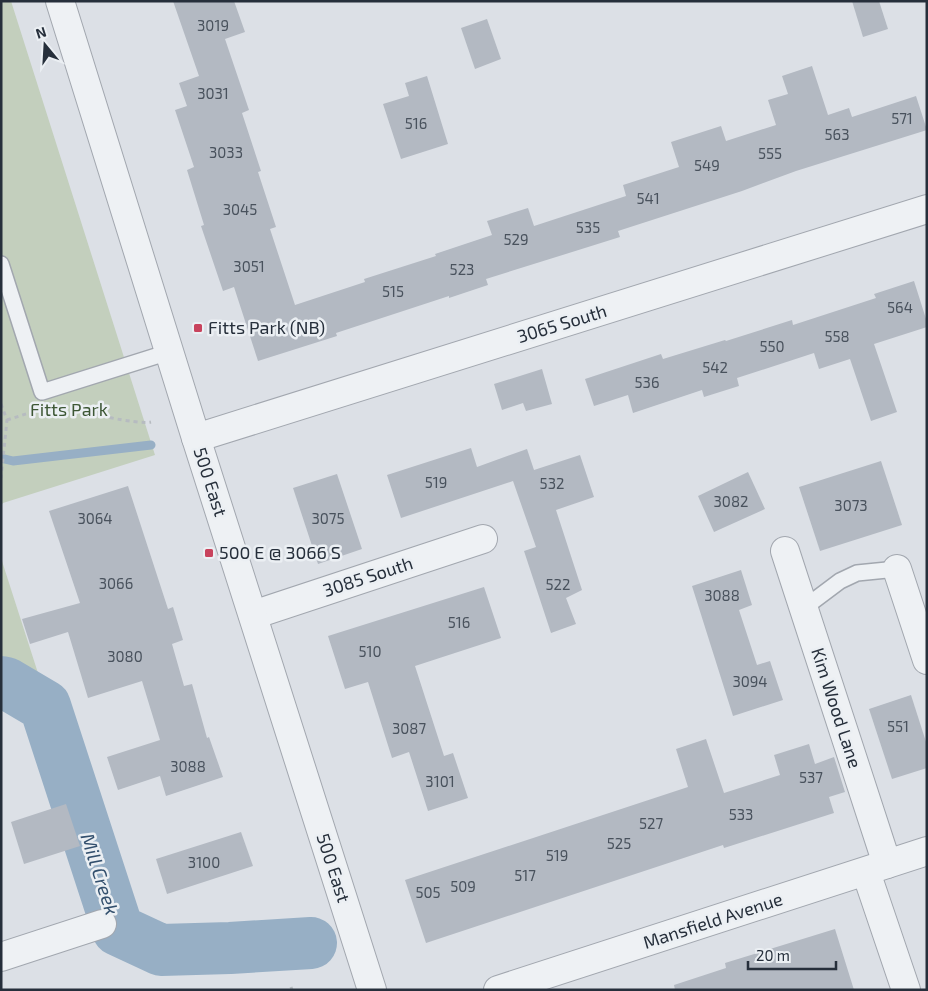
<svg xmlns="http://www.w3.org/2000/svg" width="928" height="991" viewBox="0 0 928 991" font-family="'Exo 2',sans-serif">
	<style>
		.green { fill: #c3cfbd }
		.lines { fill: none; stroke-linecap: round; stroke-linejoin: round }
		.stream { stroke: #97afc5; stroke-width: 9 }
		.river { stroke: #97afc5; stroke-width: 52 }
		.building { fill: #b3b9c2 }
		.service-casing { stroke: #a2a7af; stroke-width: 18 }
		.minor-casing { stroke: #a2a7af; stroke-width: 30 }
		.tertiary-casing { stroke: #a2a7af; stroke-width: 30 }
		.path { stroke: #b6bbc0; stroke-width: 3; stroke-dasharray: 4 4; stroke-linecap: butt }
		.service { stroke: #eef1f4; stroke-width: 15 }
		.minor { stroke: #eef1f4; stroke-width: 28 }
		.tertiary { stroke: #eef1f4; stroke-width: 28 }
		.poi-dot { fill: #c8435d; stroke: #ebeff3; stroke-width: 2 }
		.labels { text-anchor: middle; stroke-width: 5; stroke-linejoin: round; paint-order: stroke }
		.number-label { font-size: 15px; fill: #49525d }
		.street-label { font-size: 18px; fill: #262f3b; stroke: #ebeff3 }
		.poi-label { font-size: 18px; fill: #262f3b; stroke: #ebeff3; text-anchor: start }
		.park-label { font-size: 18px; fill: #3c5634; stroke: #ebeff3 }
		.water-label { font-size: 19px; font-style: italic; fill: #324f6d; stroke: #ebeff3 }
	</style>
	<rect width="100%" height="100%" fill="#dce0e6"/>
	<g class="green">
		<polygon points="1,1 11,1 155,455 3,503 1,506"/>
		<polygon points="1,558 46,698 24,688 1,689"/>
	</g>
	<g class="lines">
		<polyline class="stream" points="1,458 13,461 151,445"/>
		<polyline class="river" points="1,682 6,683 45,706 118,930 161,950 230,948 311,943"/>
	</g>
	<g class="building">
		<polygon points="173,1 234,1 245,32 225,39 249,110 242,113 261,171 258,172 276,227 270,229 295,305 365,282 364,279 436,256 435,254 492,235 487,221 528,208 534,226 626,196 623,185 679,167 671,142 721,126 726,141 776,125 768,100 788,94 782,76 812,66 828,115 849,108 852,117 916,96 927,130 796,171 742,191 618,231 620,237 486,279 488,285 449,298 449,296 336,333 337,336 258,361 234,287 223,291 201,226 204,225 187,170 194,167 175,110 187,106 179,83 199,76"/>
		<polygon points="852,1 879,1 888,29 863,37"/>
		<polygon points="487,19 501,59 475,69 461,28"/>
		<polygon points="427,76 448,144 401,159 383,104 409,96 405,83"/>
		<polygon points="914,281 927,322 927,327 874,344 897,412 871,421 850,359 819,369 814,353 737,378 739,386 704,397 702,390 633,413 628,395 594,406 585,379 661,354 663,359 725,340 726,341 792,320 793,325 876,298 874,294"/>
		<polygon points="542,369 552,404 526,411 523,403 502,410 494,384"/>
		<polygon points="471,448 477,467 527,449 534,470 580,455 594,497 556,510 582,590 566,598 576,624 551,633 524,551 536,547 513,481 401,518 387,475"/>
		<polygon points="881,461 902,525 820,551 799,487"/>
		<polygon points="748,472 765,509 714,532 698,496"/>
		<polygon points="337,474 362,549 318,564 293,488"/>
		<polygon points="128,486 168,609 173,607 183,640 172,644 184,686 192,684 207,738 209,737 223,777 166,796 160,776 118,790 107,757 160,740 142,681 88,698 68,632 30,644 22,619 80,603 49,511"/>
		<polygon points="741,570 752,605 739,610 757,665 770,661 783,700 733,716 692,586"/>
		<polygon points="484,587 501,638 415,666 444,756 453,753 468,798 428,811 409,752 392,758 368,682 345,689 328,636"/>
		<polygon points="911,695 927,745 927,768 892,779 869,709"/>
		<polygon points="706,739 724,793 780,775 774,755 809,744 815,764 834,757 845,792 829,797 834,813 724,848 723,845 426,943 405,880 688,787 676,749"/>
		<polygon points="66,804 80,846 24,864 11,822"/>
		<polygon points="241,832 253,866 167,894 156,859"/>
		<polygon points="835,929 854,990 675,990 674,985 726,968 725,963"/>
	</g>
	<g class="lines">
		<g class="service-casing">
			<g id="service">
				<polyline points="1,264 42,392 169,352"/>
				<polyline points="804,608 840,581 857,573 897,569"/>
			</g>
		</g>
		<g class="minor-casing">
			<g id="minor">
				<polyline points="196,438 927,209"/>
				<polyline points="785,551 887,864"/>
				<polyline points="897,569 927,660"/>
				<polyline points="253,615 483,539"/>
				<polyline points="866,872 906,990"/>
				<polyline points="1,957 102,924"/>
				<polyline points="498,990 927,851"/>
			</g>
		</g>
		<g class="tertiary-casing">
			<polyline id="tertiary" points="60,1 196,438 372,990"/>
		</g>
		<g class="path">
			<polyline points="1,404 7,420 1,478"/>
			<path d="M72,405C80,413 139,425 151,422"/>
			<polyline points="7,420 32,412"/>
			<polyline points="291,987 292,990"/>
		</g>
		<use href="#service" class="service"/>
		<use href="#minor" class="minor"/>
		<use href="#tertiary" class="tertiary"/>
	</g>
	<g class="poi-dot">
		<rect x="193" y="323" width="10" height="10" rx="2.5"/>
		<rect x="204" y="548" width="10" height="10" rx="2.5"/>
	</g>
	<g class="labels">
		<g class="number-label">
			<text x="213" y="31">3019</text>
			<text x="213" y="99">3031</text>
			<text x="902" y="124">571</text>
			<text x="416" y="129">516</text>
			<text x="837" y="140">563</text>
			<text x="226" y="158">3033</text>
			<text x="770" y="159">555</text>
			<text x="707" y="171">549</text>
			<text x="648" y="204">541</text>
			<text x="240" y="215">3045</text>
			<text x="588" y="233">535</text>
			<text x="516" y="245">529</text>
			<text x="249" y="272">3051</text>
			<text x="462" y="275">523</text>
			<text x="393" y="297">515</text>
			<text x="900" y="313">564</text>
			<text x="837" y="342">558</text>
			<text x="772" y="352">550</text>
			<text x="715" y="373">542</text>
			<text x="647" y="388">536</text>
			<text x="436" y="488">519</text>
			<text x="552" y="489">532</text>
			<text x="731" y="507">3082</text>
			<text x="851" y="511">3073</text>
			<text x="95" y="524">3064</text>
			<text x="328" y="524">3075</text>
			<text x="116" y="589">3066</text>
			<text x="558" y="590">522</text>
			<text x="722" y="601">3088</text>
			<text x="459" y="628">516</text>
			<text x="370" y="657">510</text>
			<text x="125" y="662">3080</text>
			<text x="750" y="687">3094</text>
			<text x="898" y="732">551</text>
			<text x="409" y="734">3087</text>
			<text x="188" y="772">3088</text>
			<text x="811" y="783">537</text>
			<text x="440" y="787">3101</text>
			<text x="741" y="820">533</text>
			<text x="651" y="829">527</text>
			<text x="619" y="849">525</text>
			<text x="557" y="861">519</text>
			<text x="204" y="868">3100</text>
			<text x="525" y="881">517</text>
			<text x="463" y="892">509</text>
			<text x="428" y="898">505</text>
		</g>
		<g class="street-label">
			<text transform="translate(562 324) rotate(-17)" y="6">3065 South</text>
			<text transform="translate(210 482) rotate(72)" y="6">500 East</text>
			<text transform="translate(368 577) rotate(-18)" y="6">3085 South</text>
			<text transform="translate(836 708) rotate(72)" y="6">Kim Wood Lane</text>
			<text transform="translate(333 868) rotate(72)" y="6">500 East</text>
			<text transform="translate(713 921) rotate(-18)" y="6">Mansfield Avenue</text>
		</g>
		<g class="poi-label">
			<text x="208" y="334">Fitts Park (NB)</text>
			<text x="219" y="559">500 E @ 3066 S</text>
		</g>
		<g class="park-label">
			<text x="69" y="416">Fitts Park</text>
		</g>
		<g class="water-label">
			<text transform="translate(100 874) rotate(72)" y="7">Mill Creek</text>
		</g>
	</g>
	<rect width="928" height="991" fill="none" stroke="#262f3b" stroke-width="5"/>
	<g transform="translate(45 45) rotate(342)" stroke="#ebeff3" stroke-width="4" paint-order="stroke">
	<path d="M0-4L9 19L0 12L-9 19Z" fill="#262f3b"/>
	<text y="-8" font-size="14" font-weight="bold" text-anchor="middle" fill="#262f3b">N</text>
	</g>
	<path d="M748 961v8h88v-8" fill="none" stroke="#262f3b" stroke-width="2.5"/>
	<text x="756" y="961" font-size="15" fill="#262f3b" stroke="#ebeff3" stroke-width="4" paint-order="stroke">20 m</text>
</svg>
